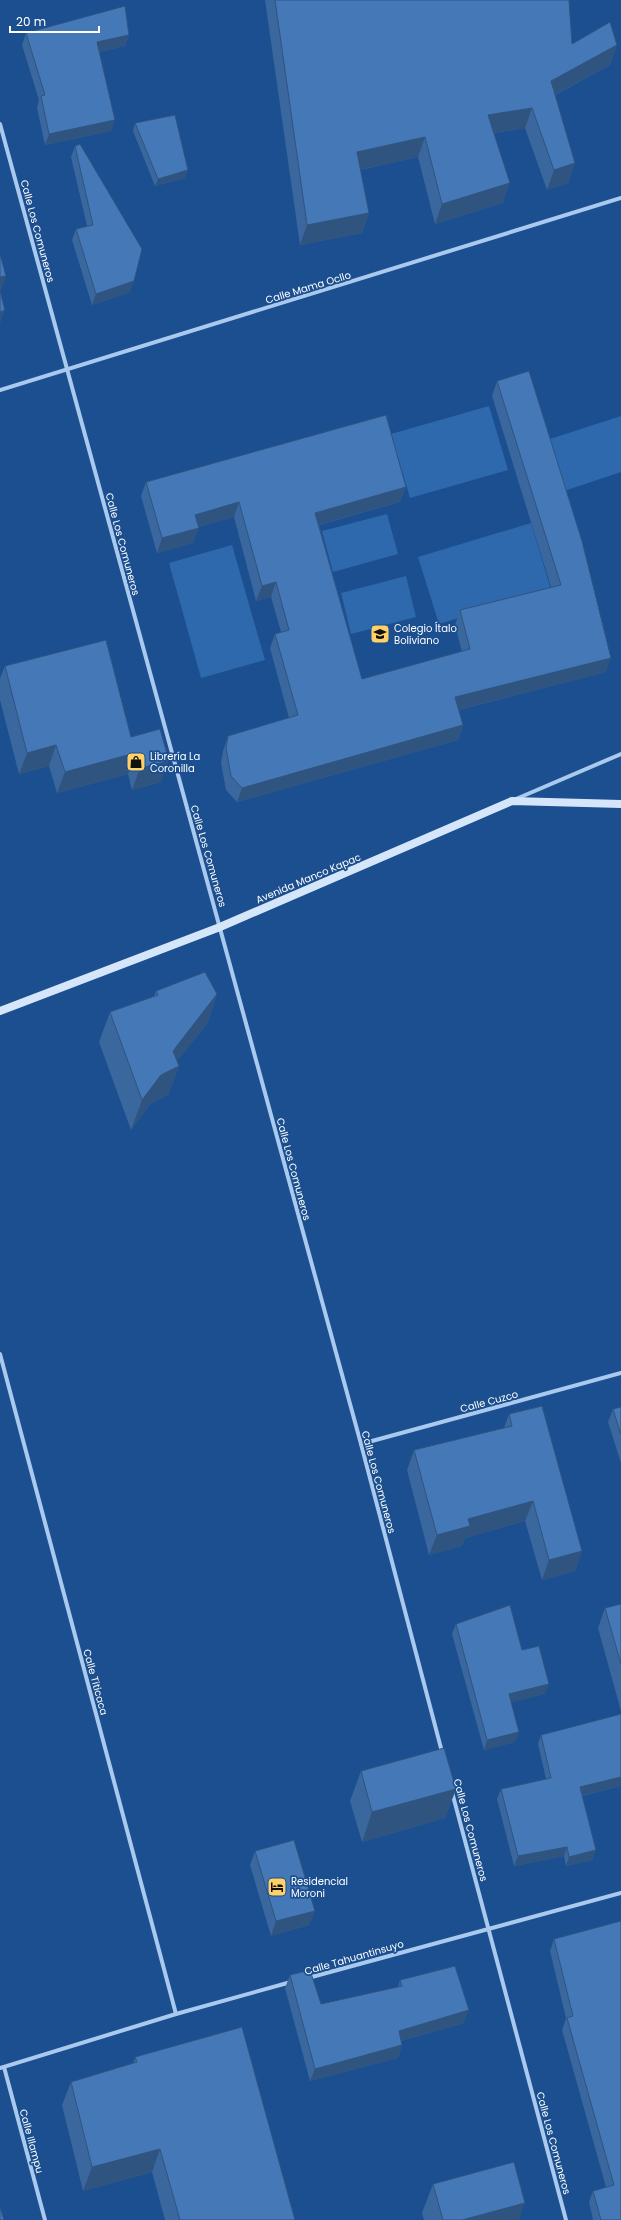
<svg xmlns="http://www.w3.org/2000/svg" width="621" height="2220" viewBox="0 0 621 2220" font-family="Poppins,sans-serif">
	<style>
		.green { fill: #2e69ad }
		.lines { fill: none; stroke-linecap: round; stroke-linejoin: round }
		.street { stroke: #a9c9ee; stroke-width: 4 }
		.secondary { stroke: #d6e6fa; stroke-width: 8 }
		.wall { fill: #3a679d }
		.shaded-wall { fill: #305480 }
		.building { fill: #4478b7; stroke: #305480 }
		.labels { text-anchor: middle; stroke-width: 3.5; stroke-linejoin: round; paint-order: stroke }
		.street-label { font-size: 10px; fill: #fff; stroke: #1b4f8f }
		.poi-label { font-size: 10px; fill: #fff; stroke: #1b4f8f; text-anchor: start }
	</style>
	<rect width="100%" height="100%" fill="#1b4f8f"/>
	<g class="green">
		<polygon points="489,406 508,470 410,498 391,434"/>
		<polygon points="621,416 621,472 564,491 547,440"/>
		<polygon points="387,514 398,554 333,572 322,531"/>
		<polygon points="531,523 551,590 439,624 418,557"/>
		<polygon points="232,545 265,660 201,678 169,563"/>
		<polygon points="406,576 416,617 351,634 341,593"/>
	</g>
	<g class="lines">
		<g class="street">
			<polyline points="0,124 361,1444 442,1752"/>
			<polyline points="0,390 621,198"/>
			<polyline points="516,799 621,754"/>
			<polyline points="0,1354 176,2014"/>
			<polyline points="361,1444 621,1373"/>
			<polyline points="452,1792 566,2220"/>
			<polyline points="308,1978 621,1893"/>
			<polyline points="4,2067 45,2220"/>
			<polyline points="0,2068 176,2014 291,1982"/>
		</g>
		<polyline class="secondary" points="0,1011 220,927 512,801 621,804"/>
	</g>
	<g class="wall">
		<polygon points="265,0 569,0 572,44 617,45 610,65 555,95 575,163 568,183 547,190 525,128 494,133 503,203 435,224 418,157 360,170 369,213 362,233 300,245"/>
		<polygon points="26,33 129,35 125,46 99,52 111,131 45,145 37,108 39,100 22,45"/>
		<polygon points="135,123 185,178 155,186 133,131"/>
		<polygon points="75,146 130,292 92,305 72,240 76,229 87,226 71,157"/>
		<polygon points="497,381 606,672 459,710 463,725 458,740 237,802 226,790 221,763 223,751 228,736 289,718 270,648 275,634 281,632 271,597 256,601 234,517 198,527 193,543 157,553 141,496 146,482 406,487 400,502 319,525 362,679 462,652 455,625 460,610 551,587 492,396"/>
		<polygon points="5,666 131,737 161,782 132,790 128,774 57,793 49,766 19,774 0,700 0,678"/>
		<polygon points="156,991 217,994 207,1024 177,1061 179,1066 168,1095 150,1104 131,1130 99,1042 110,1012 154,996"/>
		<polygon points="621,1407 621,1463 608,1422 613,1409"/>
		<polygon points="509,1414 582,1551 575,1571 542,1580 525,1521 465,1538 462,1546 429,1555 407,1470 414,1450 504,1428"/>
		<polygon points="621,1604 621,1711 598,1628 605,1608"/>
		<polygon points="456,1624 522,1650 545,1694 511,1702 515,1742 484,1750 452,1634"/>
		<polygon points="621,1714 621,1786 582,1796 593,1860 566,1866 564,1856 514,1866 497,1799 501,1789 546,1779 538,1744 541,1735"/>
		<polygon points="361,1771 456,1789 445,1818 362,1842 350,1801"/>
		<polygon points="255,1851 315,1911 309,1925 271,1936 250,1865"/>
		<polygon points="621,1921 621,2220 593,2220 589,2202 593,2191 606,2187 562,2030 566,2018 550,1951 554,1939"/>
		<polygon points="290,1975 321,2004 398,1987 400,1980 464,2023 401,2041 402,2045 398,2058 310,2081 285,1988"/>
		<polygon points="135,2057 295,2220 165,2220 152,2172 83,2191 62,2105 71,2082 133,2063"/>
		<polygon points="433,2184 519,2220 424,2220 422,2213"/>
	</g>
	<g class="shaded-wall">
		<polygon points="129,35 125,46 93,53 97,42"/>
		<polygon points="617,45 610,65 543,101 551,81"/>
		<polygon points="532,108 525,128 480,135 488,115"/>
		<polygon points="115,120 111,131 45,145 49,134"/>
		<polygon points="425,137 418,157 350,172 357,152"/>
		<polygon points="575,163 568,183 547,190 554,170"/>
		<polygon points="188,170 185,178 155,186 158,179"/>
		<polygon points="510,183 503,203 435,224 442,204"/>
		<polygon points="369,213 362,233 300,245 307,225"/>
		<polygon points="6,276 1,291 0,291 0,277"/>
		<polygon points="134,281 130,292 92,305 96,294"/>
		<polygon points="5,310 0,324 0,312"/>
		<polygon points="406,487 400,502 310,527 315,513"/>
		<polygon points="239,502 234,517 190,529 195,515"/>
		<polygon points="199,528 193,543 157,553 162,538"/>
		<polygon points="276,582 271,597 256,601 262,586"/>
		<polygon points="611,658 606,672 450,712 455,697"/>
		<polygon points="463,725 458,740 237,802 242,788"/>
		<polygon points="56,745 49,766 19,774 27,753"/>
		<polygon points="135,753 128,774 57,793 65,772"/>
		<polygon points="169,761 161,782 132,790 140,768"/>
		<polygon points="217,994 207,1024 170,1070 179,1066 168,1095 150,1104 131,1130 142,1100 173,1051"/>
		<polygon points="533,1501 525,1521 465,1538 462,1546 429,1555 437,1535 468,1519"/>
		<polygon points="582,1551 575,1571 542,1580 549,1560"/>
		<polygon points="549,1684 545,1694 505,1704 509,1694"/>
		<polygon points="519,1732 515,1742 484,1750 487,1740"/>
		<polygon points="621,1777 621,1786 576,1797 580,1787"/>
		<polygon points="456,1789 445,1818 362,1842 372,1812"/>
		<polygon points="567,1847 564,1856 514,1866 518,1856"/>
		<polygon points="596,1850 593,1860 566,1866 569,1857"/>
		<polygon points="315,1911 309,1925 271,1936 276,1921"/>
		<polygon points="469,2010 464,2023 394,2043 399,2031"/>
		<polygon points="402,2045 398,2058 310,2081 315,2069"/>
		<polygon points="160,2149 152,2172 83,2191 92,2167"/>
		<polygon points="525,2203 519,2220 462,2220"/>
	</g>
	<g class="building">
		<polygon points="275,0 569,0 572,44 610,22 617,45 551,81 575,163 554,170 532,108 488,115 510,183 442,204 425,137 357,152 369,213 307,225"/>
		<polygon points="125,6 129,35 97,42 115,120 49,134 41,96 45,95 26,33"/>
		<polygon points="175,115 188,170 158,179 135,123"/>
		<polygon points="80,144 142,249 134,281 96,294 76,229 93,225 75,146"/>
		<polygon points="0,254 6,276 0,277"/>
		<polygon points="0,291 5,310 0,312"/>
		<polygon points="529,371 582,541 611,658 455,697 463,725 242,788 231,776 226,748 228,736 298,715 275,634 289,630 276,582 262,586 239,502 195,515 199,528 162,538 146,482 386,415 406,487 315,513 362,679 470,649 460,610 561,585 497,381"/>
		<polygon points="106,640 131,737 160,729 169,761 140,768 135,753 65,772 56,745 27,753 5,666"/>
		<polygon points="205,972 217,994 173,1051 179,1066 161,1075 142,1100 110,1012 158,995 156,991"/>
		<polygon points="542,1406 582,1551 549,1560 533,1501 468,1519 470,1526 437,1535 414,1450 512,1426 509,1414"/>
		<polygon points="621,1407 621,1435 613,1409"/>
		<polygon points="621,1604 621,1664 605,1608"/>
		<polygon points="510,1605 522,1650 539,1646 549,1684 509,1694 519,1732 487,1740 456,1624"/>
		<polygon points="621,1714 621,1777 580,1787 596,1850 569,1857 567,1847 518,1856 501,1789 551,1778 541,1735"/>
		<polygon points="444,1748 456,1789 372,1812 361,1771"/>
		<polygon points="294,1840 315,1911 276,1921 255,1851"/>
		<polygon points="621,1921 621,2220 601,2220 593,2191 614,2185 567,2018 573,2016 554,1939"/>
		<polygon points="455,1966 469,2010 399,2031 402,2045 315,2069 290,1975 310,1970 321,2004 402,1986 400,1980"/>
		<polygon points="242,2027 295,2220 180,2220 160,2149 92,2167 71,2082 137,2062 135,2057"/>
		<polygon points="514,2162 525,2203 462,2220 443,2220 433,2184"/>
		<polygon points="0,2207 4,2220 0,2220"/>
	</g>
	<defs>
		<g id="school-square" transform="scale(1)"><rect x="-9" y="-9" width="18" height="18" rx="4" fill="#ffd166" stroke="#1b4f8f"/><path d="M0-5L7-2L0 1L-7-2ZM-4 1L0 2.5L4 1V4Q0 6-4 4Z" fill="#111"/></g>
		<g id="shop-square" transform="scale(1)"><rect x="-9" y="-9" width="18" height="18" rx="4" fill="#ffd166" stroke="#1b4f8f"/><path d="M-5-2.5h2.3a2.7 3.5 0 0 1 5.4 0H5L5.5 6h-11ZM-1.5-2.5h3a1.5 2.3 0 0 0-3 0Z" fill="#111"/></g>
		<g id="hotel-square" transform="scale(1)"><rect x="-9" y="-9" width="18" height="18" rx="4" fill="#ffd166" stroke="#1b4f8f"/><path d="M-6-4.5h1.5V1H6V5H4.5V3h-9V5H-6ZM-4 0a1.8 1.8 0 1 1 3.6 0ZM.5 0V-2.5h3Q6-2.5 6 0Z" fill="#111"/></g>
	</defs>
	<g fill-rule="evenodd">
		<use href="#school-square" x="380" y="634"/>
		<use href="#shop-square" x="136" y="762"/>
		<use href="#hotel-square" x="277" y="1887"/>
	</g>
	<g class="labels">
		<g class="street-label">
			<text transform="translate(38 231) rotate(75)" y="4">Calle Los Comuneros</text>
			<text transform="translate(308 287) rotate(-17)" y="4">Calle Mama Ocllo</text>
			<text transform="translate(123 544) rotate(75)" y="4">Calle Los Comuneros</text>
			<text transform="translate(209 856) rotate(74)" y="4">Calle Los Comuneros</text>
			<text transform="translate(308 878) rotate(-23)" y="4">Avenida Manco Kapac</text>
			<text transform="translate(294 1169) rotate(75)" y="4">Calle Los Comuneros</text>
			<text transform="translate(489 1401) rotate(-15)" y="4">Calle Cuzco</text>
			<text transform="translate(379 1482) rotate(75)" y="4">Calle Los Comuneros</text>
			<text transform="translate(96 1682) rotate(75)" y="4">Calle Titicaca</text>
			<text transform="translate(471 1830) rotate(75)" y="4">Calle Los Comuneros</text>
			<text transform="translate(354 1957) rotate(-16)" y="4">Calle Tahuantinsuyo</text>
			<text transform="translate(32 2141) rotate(75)" y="4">Calle Illampu</text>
			<text transform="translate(554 2143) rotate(75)" y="4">Calle Los Comuneros</text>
		</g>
		<g class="poi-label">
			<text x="394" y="632">Colegio Ítalo<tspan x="394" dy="12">Boliviano</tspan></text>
			<text x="150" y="760">Librería La<tspan x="150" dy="12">Coronilla</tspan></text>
			<text x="291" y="1885">Residencial<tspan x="291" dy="12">Moroni</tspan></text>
		</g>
	</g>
	<path d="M10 26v6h89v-6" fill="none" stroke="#ffffff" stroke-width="2"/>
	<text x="16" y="26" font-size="12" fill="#ffffff" stroke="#1b4f8f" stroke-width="3" paint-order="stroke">20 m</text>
</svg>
